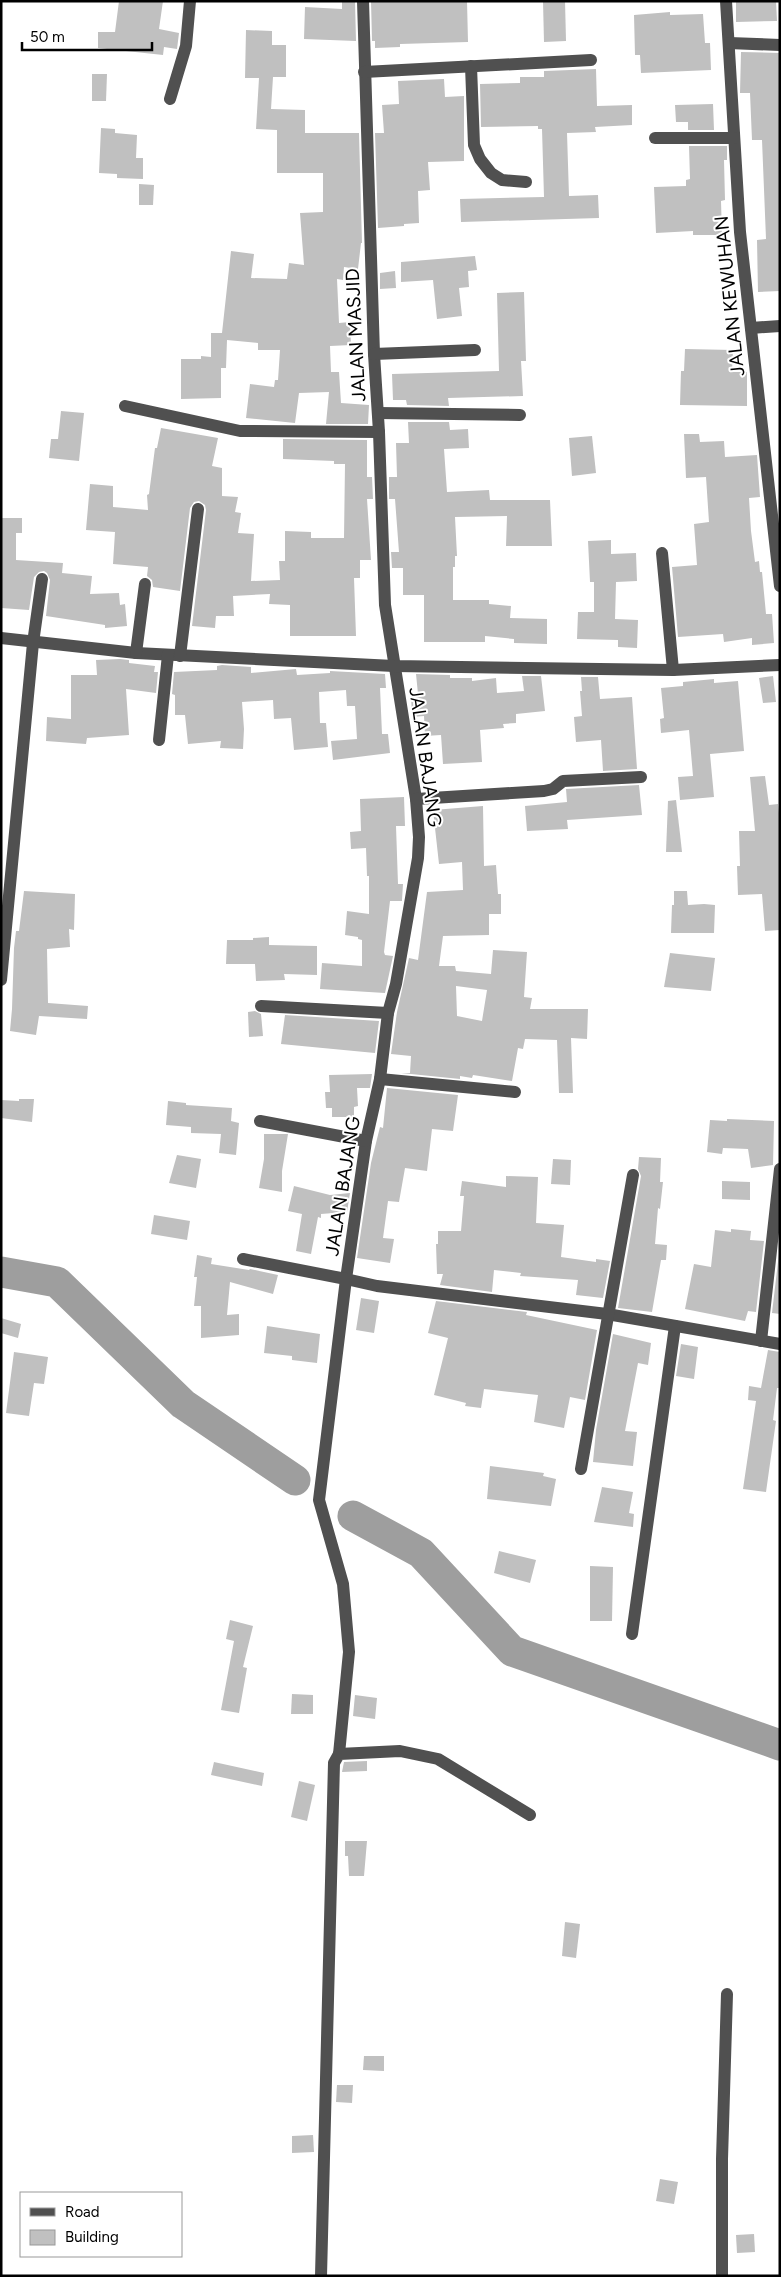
<svg xmlns="http://www.w3.org/2000/svg" width="781" height="2277" viewBox="0 0 781 2277" font-family="Figtree,sans-serif">
	<style>
		.lines { fill: none; stroke-linecap: round; stroke-linejoin: round }
		.river { stroke: #9e9e9e; stroke-width: 31 }
		.building { fill: #c0c0c0; fill-rule: evenodd }
		.minor { stroke: #505050; stroke-width: 12 }
		.labels { text-anchor: middle; stroke-width: 4; stroke-linejoin: round; paint-order: stroke }
		.street-label { font-size: 19px; fill: #000; stroke: #fff }
	</style>
	<rect width="100%" height="100%" fill="#fff"/>
	<g class="lines">
		<g class="river">
			<polyline points="1,1272 57,1282 183,1404 295,1480"/>
			<polyline points="353,1516 421,1553 512,1651 780,1745"/>
		</g>
	</g>
	<g class="building">
		<polygon points="119,1 163,1 159,29 179,33 177,49 164,47 163,55 98,48 98,32 115,32"/>
		<polygon points="342,1 355,1 356,41 304,39 305,7 342,9"/>
		<polygon points="371,1 467,1 468,42 400,44 400,47 375,48 375,41 372,41"/>
		<polygon points="543,1 565,1 566,41 544,42"/>
		<polygon points="736,1 776,1 777,21 736,22"/>
		<polygon points="670,12 670,15 703,14 705,43 710,43 711,70 641,73 640,55 635,55 634,15"/>
		<polygon points="246,30 272,31 272,45 286,45 286,77 273,77 271,109 305,110 305,133 359,133 362,243 361,243 358,269 344,267 343,280 337,279 339,323 350,322 351,345 330,346 331,372 339,372 341,403 369,405 368,424 326,424 329,392 299,393 295,423 246,418 250,384 274,387 275,380 278,380 280,350 258,350 258,343 227,340 226,368 221,368 221,398 181,399 181,359 201,359 201,356 211,357 211,333 222,333 231,251 254,254 251,278 287,279 289,263 304,265 300,213 323,212 323,173 277,173 277,130 256,129 259,78 245,78"/>
		<polygon points="741,52 780,53 780,291 758,292 757,240 766,239 762,140 752,140 750,93 740,93"/>
		<polygon points="596,69 597,106 632,105 632,125 595,127 596,132 567,133 569,196 598,195 599,218 461,222 460,199 544,197 542,129 538,129 538,126 481,127 480,84 520,83 520,77 544,77 544,71"/>
		<polygon points="92,74 107,74 106,101 92,101"/>
		<polygon points="444,79 445,97 464,96 464,161 428,162 430,190 418,191 419,223 404,224 404,226 378,228 375,133 384,133 382,105 399,104 398,81"/>
		<polygon points="713,104 714,130 688,130 688,122 676,122 675,105"/>
		<polygon points="101,128 115,129 115,133 137,135 136,158 143,158 143,179 117,178 117,174 99,173"/>
		<polygon points="689,146 727,146 727,160 724,160 725,200 721,201 722,235 693,235 693,231 656,233 654,187 686,186 686,180 690,179"/>
		<polygon points="139,184 154,185 153,205 139,205"/>
		<polygon points="475,256 477,270 468,271 469,287 459,288 462,316 437,319 433,280 401,282 401,262"/>
		<polygon points="395,271 396,288 380,289 380,273"/>
		<polygon points="524,292 526,361 521,361 523,396 448,398 449,406 407,405 406,400 393,400 392,374 499,371 497,293"/>
		<polygon points="685,349 733,350 732,372 747,372 747,406 680,405 681,371 684,371"/>
		<polygon points="61,411 84,413 79,461 49,458 51,439 58,439"/>
		<polygon points="408,422 449,422 450,430 468,429 469,448 444,449 447,492 489,490 490,500 550,500 552,546 506,546 507,516 455,517 457,556 455,556 455,567 453,567 453,600 489,600 489,604 511,606 510,618 547,619 547,644 514,643 514,639 485,636 485,642 424,642 424,595 403,595 403,568 392,568 391,552 399,552 395,499 389,499 389,477 397,477 396,443 409,443"/>
		<polygon points="161,428 218,438 212,466 222,468 222,496 238,497 235,512 241,513 238,533 254,534 251,581 280,580 279,561 285,561 285,531 311,532 311,538 344,538 345,464 334,464 334,461 283,459 283,439 367,440 367,477 372,477 373,499 367,499 371,560 360,560 360,578 354,578 356,636 290,636 290,605 269,604 270,594 233,596 234,616 216,616 215,628 192,626 206,510 205,505 199,501 194,502 190,508 180,591 153,587 152,580 147,576 148,567 113,564 115,532 86,530 90,484 113,486 113,507 148,510 147,495 149,494 155,448 157,448"/>
		<polygon points="684,434 699,434 700,442 724,441 725,457 757,455 760,497 749,498 751,531 755,562 759,561 760,572 762,572 766,614 772,614 774,643 752,645 752,638 724,642 723,634 678,637 672,567 697,565 694,524 709,522 706,477 686,478"/>
		<polygon points="592,436 596,473 572,476 569,438"/>
		<polygon points="1,518 22,518 22,533 16,533 16,560 63,563 62,573 92,576 90,594 119,593 120,605 125,604 127,626 105,628 105,625 46,616 50,580 47,573 44,571 39,572 34,577 29,610 1,608"/>
		<polygon points="611,540 611,554 636,553 637,581 616,582 615,619 638,620 637,648 618,647 618,640 577,639 578,612 594,612 594,582 590,582 588,541"/>
		<polygon points="120,659 129,660 129,663 155,666 154,672 158,672 156,693 126,689 129,735 87,738 86,744 46,741 47,717 71,719 71,675 97,675 96,660"/>
		<polygon points="222,665 251,667 251,673 296,669 297,675 330,673 330,671 385,674 386,688 380,688 382,734 388,734 390,753 333,760 331,741 357,739 355,706 347,706 346,690 319,692 320,723 326,723 328,747 294,750 291,718 274,719 273,700 242,702 244,729 243,749 220,748 221,741 188,744 185,715 175,715 175,695 172,694 174,672 217,670 217,666"/>
		<polygon points="416,674 450,675 450,678 472,678 472,681 496,678 497,693 524,691 522,676 541,676 545,711 516,714 516,723 503,724 504,728 480,730 482,762 443,764 441,735 425,736 424,716 412,717 411,695 418,694"/>
		<polygon points="773,676 776,702 763,703 759,678"/>
		<polygon points="581,677 598,677 600,699 632,697 637,769 603,771 601,740 576,742 574,717 582,716 580,691 582,691"/>
		<polygon points="714,679 714,683 738,681 744,751 710,754 714,797 680,800 678,777 693,776 689,730 661,733 660,719 664,718 661,688 683,686 683,682"/>
		<polygon points="765,776 769,805 778,804 780,822 780,930 765,931 762,894 738,895 737,866 740,866 739,831 755,831 750,777"/>
		<polygon points="639,785 642,815 567,820 568,829 527,831 525,806 567,802 566,789"/>
		<polygon points="404,797 405,826 396,826 398,884 403,884 402,900 402,901 390,901 384,952 385,955 393,956 385,993 320,989 322,963 362,966 362,940 358,939 358,937 345,935 347,911 369,914 369,876 367,876 366,848 351,849 350,832 361,831 360,799"/>
		<polygon points="676,800 680,834 682,852 666,852 668,801"/>
		<path d="M483,806L484,866L496,865L498,894H501V914H489V935L443,936L439,966H455L456,971L491,974L493,950L527,952L524,997L532,998L530,1009H588L587,1039L571,1038L573,1093H559L557,1040L525,1039L523,1049L518,1048L512,1081L473,1075L472,1078L460,1076V1079L401,1073H410L411,1056L391,1054L397,1012L409,958L418,960L427,892L463,890L462,862L439,864L433,810ZM456,986L487,990L482,1021L457,1016Z"/>
		<polygon points="24,891 75,894 74,930 69,929 70,947 47,949 48,1003 88,1006 87,1019 39,1016 36,1035 10,1031 12,1009 14,948 16,931 19,931"/>
		<polygon points="674,891 687,891 688,905 704,904 715,905 714,933 671,933 672,905 674,905"/>
		<polygon points="269,937 269,945 317,946 317,975 284,974 285,980 256,981 255,964 226,964 227,940 253,940 253,938"/>
		<polygon points="670,953 715,958 711,991 664,987"/>
		<polygon points="255,1011 261,1014 263,1036 249,1037 248,1012"/>
		<polygon points="285,1015 379,1021 375,1053 281,1044"/>
		<polygon points="372,1074 370,1088 357,1088 358,1106 354,1107 354,1117 332,1117 332,1108 326,1108 325,1092 330,1092 329,1075"/>
		<polygon points="387,1088 458,1095 453,1131 432,1129 427,1171 405,1168 399,1202 388,1201 383,1238 394,1239 390,1263 357,1258 371,1163 380,1127 383,1128"/>
		<polygon points="19,1099 34,1099 32,1122 1,1118 1,1100 19,1101"/>
		<polygon points="168,1101 186,1103 186,1105 232,1108 231,1121 239,1123 236,1155 219,1153 221,1134 191,1133 191,1127 166,1125"/>
		<polygon points="727,1119 774,1121 773,1165 751,1168 748,1149 723,1148 722,1154 707,1152 710,1120 727,1121"/>
		<polygon points="264,1134 288,1134 282,1171 282,1192 259,1188 264,1159"/>
		<polygon points="177,1155 201,1159 196,1188 169,1183"/>
		<polygon points="639,1157 661,1158 660,1182 663,1182 660,1209 658,1208 655,1244 667,1245 666,1260 661,1260 652,1312 618,1308 641,1176 638,1169"/>
		<polygon points="553,1159 571,1160 570,1185 551,1184"/>
		<polygon points="506,1176 538,1177 536,1223 564,1225 561,1257 596,1262 596,1259 610,1261 603,1298 576,1295 578,1280 520,1276 521,1273 494,1270 492,1292 440,1285 443,1274 437,1274 436,1244 438,1244 438,1231 461,1231 464,1196 460,1196 462,1181 506,1187"/>
		<polygon points="722,1181 750,1182 750,1200 722,1199"/>
		<polygon points="294,1186 330,1195 350,1193 347,1212 321,1214 321,1218 318,1217 311,1254 296,1251 302,1214 288,1211"/>
		<polygon points="154,1215 190,1221 187,1240 151,1234"/>
		<polygon points="731,1229 751,1231 750,1240 764,1241 756,1312 748,1311 745,1321 685,1309 694,1264 711,1267 715,1230 731,1232"/>
		<polygon points="780,1245 780,1314 772,1313"/>
		<polygon points="197,1255 212,1258 211,1264 249,1270 250,1269 278,1275 273,1294 230,1282 227,1315 239,1314 239,1335 201,1338 201,1306 194,1306 197,1277 194,1277"/>
		<polygon points="361,1298 379,1301 374,1333 356,1330"/>
		<polygon points="436,1301 527,1312 526,1315 597,1330 585,1400 570,1397 564,1428 534,1422 538,1395 484,1389 481,1408 465,1406 466,1403 434,1395 448,1338 428,1333"/>
		<polygon points="1,1318 21,1324 18,1338 1,1333"/>
		<polygon points="267,1326 320,1334 317,1363 292,1360 292,1356 264,1353"/>
		<polygon points="613,1334 651,1343 648,1365 638,1363 625,1431 637,1432 633,1466 593,1462 596,1430"/>
		<polygon points="681,1344 698,1347 694,1379 676,1376"/>
		<polygon points="768,1350 780,1352 780,1388 777,1388 773,1420 776,1421 766,1492 743,1489 756,1401 748,1400 749,1386 761,1388"/>
		<polygon points="14,1352 48,1357 44,1384 34,1383 29,1416 6,1413"/>
		<polygon points="490,1466 544,1473 543,1476 556,1479 551,1506 487,1499"/>
		<polygon points="602,1487 633,1492 629,1513 634,1514 633,1527 594,1522"/>
		<polygon points="499,1551 536,1560 530,1583 494,1573"/>
		<polygon points="590,1566 613,1567 612,1621 590,1621"/>
		<polygon points="230,1620 253,1626 243,1667 247,1668 239,1713 221,1710 234,1641 226,1639"/>
		<polygon points="292,1694 313,1695 313,1714 291,1714"/>
		<polygon points="355,1695 377,1698 375,1719 353,1716"/>
		<polygon points="367,1761 367,1771 342,1772 344,1762"/>
		<polygon points="214,1762 264,1773 262,1786 211,1775"/>
		<polygon points="299,1781 315,1785 307,1821 291,1817"/>
		<polygon points="345,1841 367,1841 364,1876 349,1876 348,1856 345,1856"/>
		<polygon points="565,1922 580,1924 576,1958 562,1956"/>
		<polygon points="364,2056 384,2056 384,2071 363,2070"/>
		<polygon points="337,2085 353,2085 352,2103 336,2102"/>
		<polygon points="313,2135 314,2152 292,2153 292,2136"/>
		<polygon points="660,2179 678,2182 674,2204 656,2201"/>
		<polygon points="754,2234 755,2252 737,2253 736,2235"/>
	</g>
	<g class="lines">
		<g class="minor">
			<polyline points="363,1 374,354 379,432 385,605 416,799 419,837 418,858 396,984 388,1013 380,1079 366,1141 346,1279 377,1286 607,1314 780,1344"/>
			<polyline points="726,1 740,232 780,586"/>
			<polyline points="729,43 780,45"/>
			<polyline points="471,66 474,145 480,159 491,173 502,180 526,182"/>
			<polyline points="364,72 591,60"/>
			<polyline points="170,99 186,46 190,1"/>
			<polyline points="655,138 734,138"/>
			<polyline points="751,328 780,326"/>
			<polyline points="374,354 475,350"/>
			<polyline points="125,406 240,431 379,432"/>
			<polyline points="378,413 520,415"/>
			<polyline points="662,553 673,670"/>
			<polyline points="1,638 136,653 394,666 673,670 780,665"/>
			<polyline points="136,653 145,584"/>
			<polyline points="180,656 198,509"/>
			<polyline points="159,740 168,655"/>
			<polyline points="416,799 544,791 553,789 563,781 641,777"/>
			<polyline points="1,980 33,643 42,579"/>
			<polyline points="261,1006 388,1013"/>
			<polyline points="380,1079 515,1092"/>
			<polyline points="260,1121 366,1141"/>
			<polyline points="243,1259 346,1279 319,1500 343,1584 349,1652 339,1754"/>
			<polyline points="761,1341 780,1169"/>
			<polyline points="581,1469 633,1175"/>
			<polyline points="632,1634 675,1326"/>
			<polyline points="321,2276 334,1763 339,1754 400,1751 438,1759 530,1815"/>
			<polyline points="722,2276 722,2159 727,1994"/>
		</g>
	</g>
	<g class="labels">
		<g class="street-label">
			<text transform="translate(729 296) rotate(-96)" y="7">JALAN KEWUHAN</text>
			<text transform="translate(355 335) rotate(-93)" y="7">JALAN MASJID</text>
			<text transform="translate(426 757) rotate(82)" y="7">JALAN BAJANG</text>
			<text transform="translate(342 1186) rotate(-81)" y="7">JALAN BAJANG</text>
		</g>
	</g>
	<rect width="781" height="2277" fill="none" stroke="#000000" stroke-width="5"/>
	<rect x="20" y="2192" width="162" height="65" fill="#ffffff" stroke="#999999"/>
	<rect x="30" y="2208" width="25" height="8" fill="#505050" stroke="#999999"/>
	<text x="65" y="2217" font-size="15" fill="#000000">Road</text>
	<rect x="30" y="2230" width="25" height="15" fill="#c0c0c0" stroke="#999999"/>
	<text x="65" y="2242" font-size="15" fill="#000000">Building</text>
	<path d="M22 42v8h130v-8" fill="none" stroke="#000000" stroke-width="2.5"/>
	<text x="30" y="42" font-size="15" fill="#000000" stroke="#ffffff" stroke-width="4" paint-order="stroke">50 m</text>
</svg>
